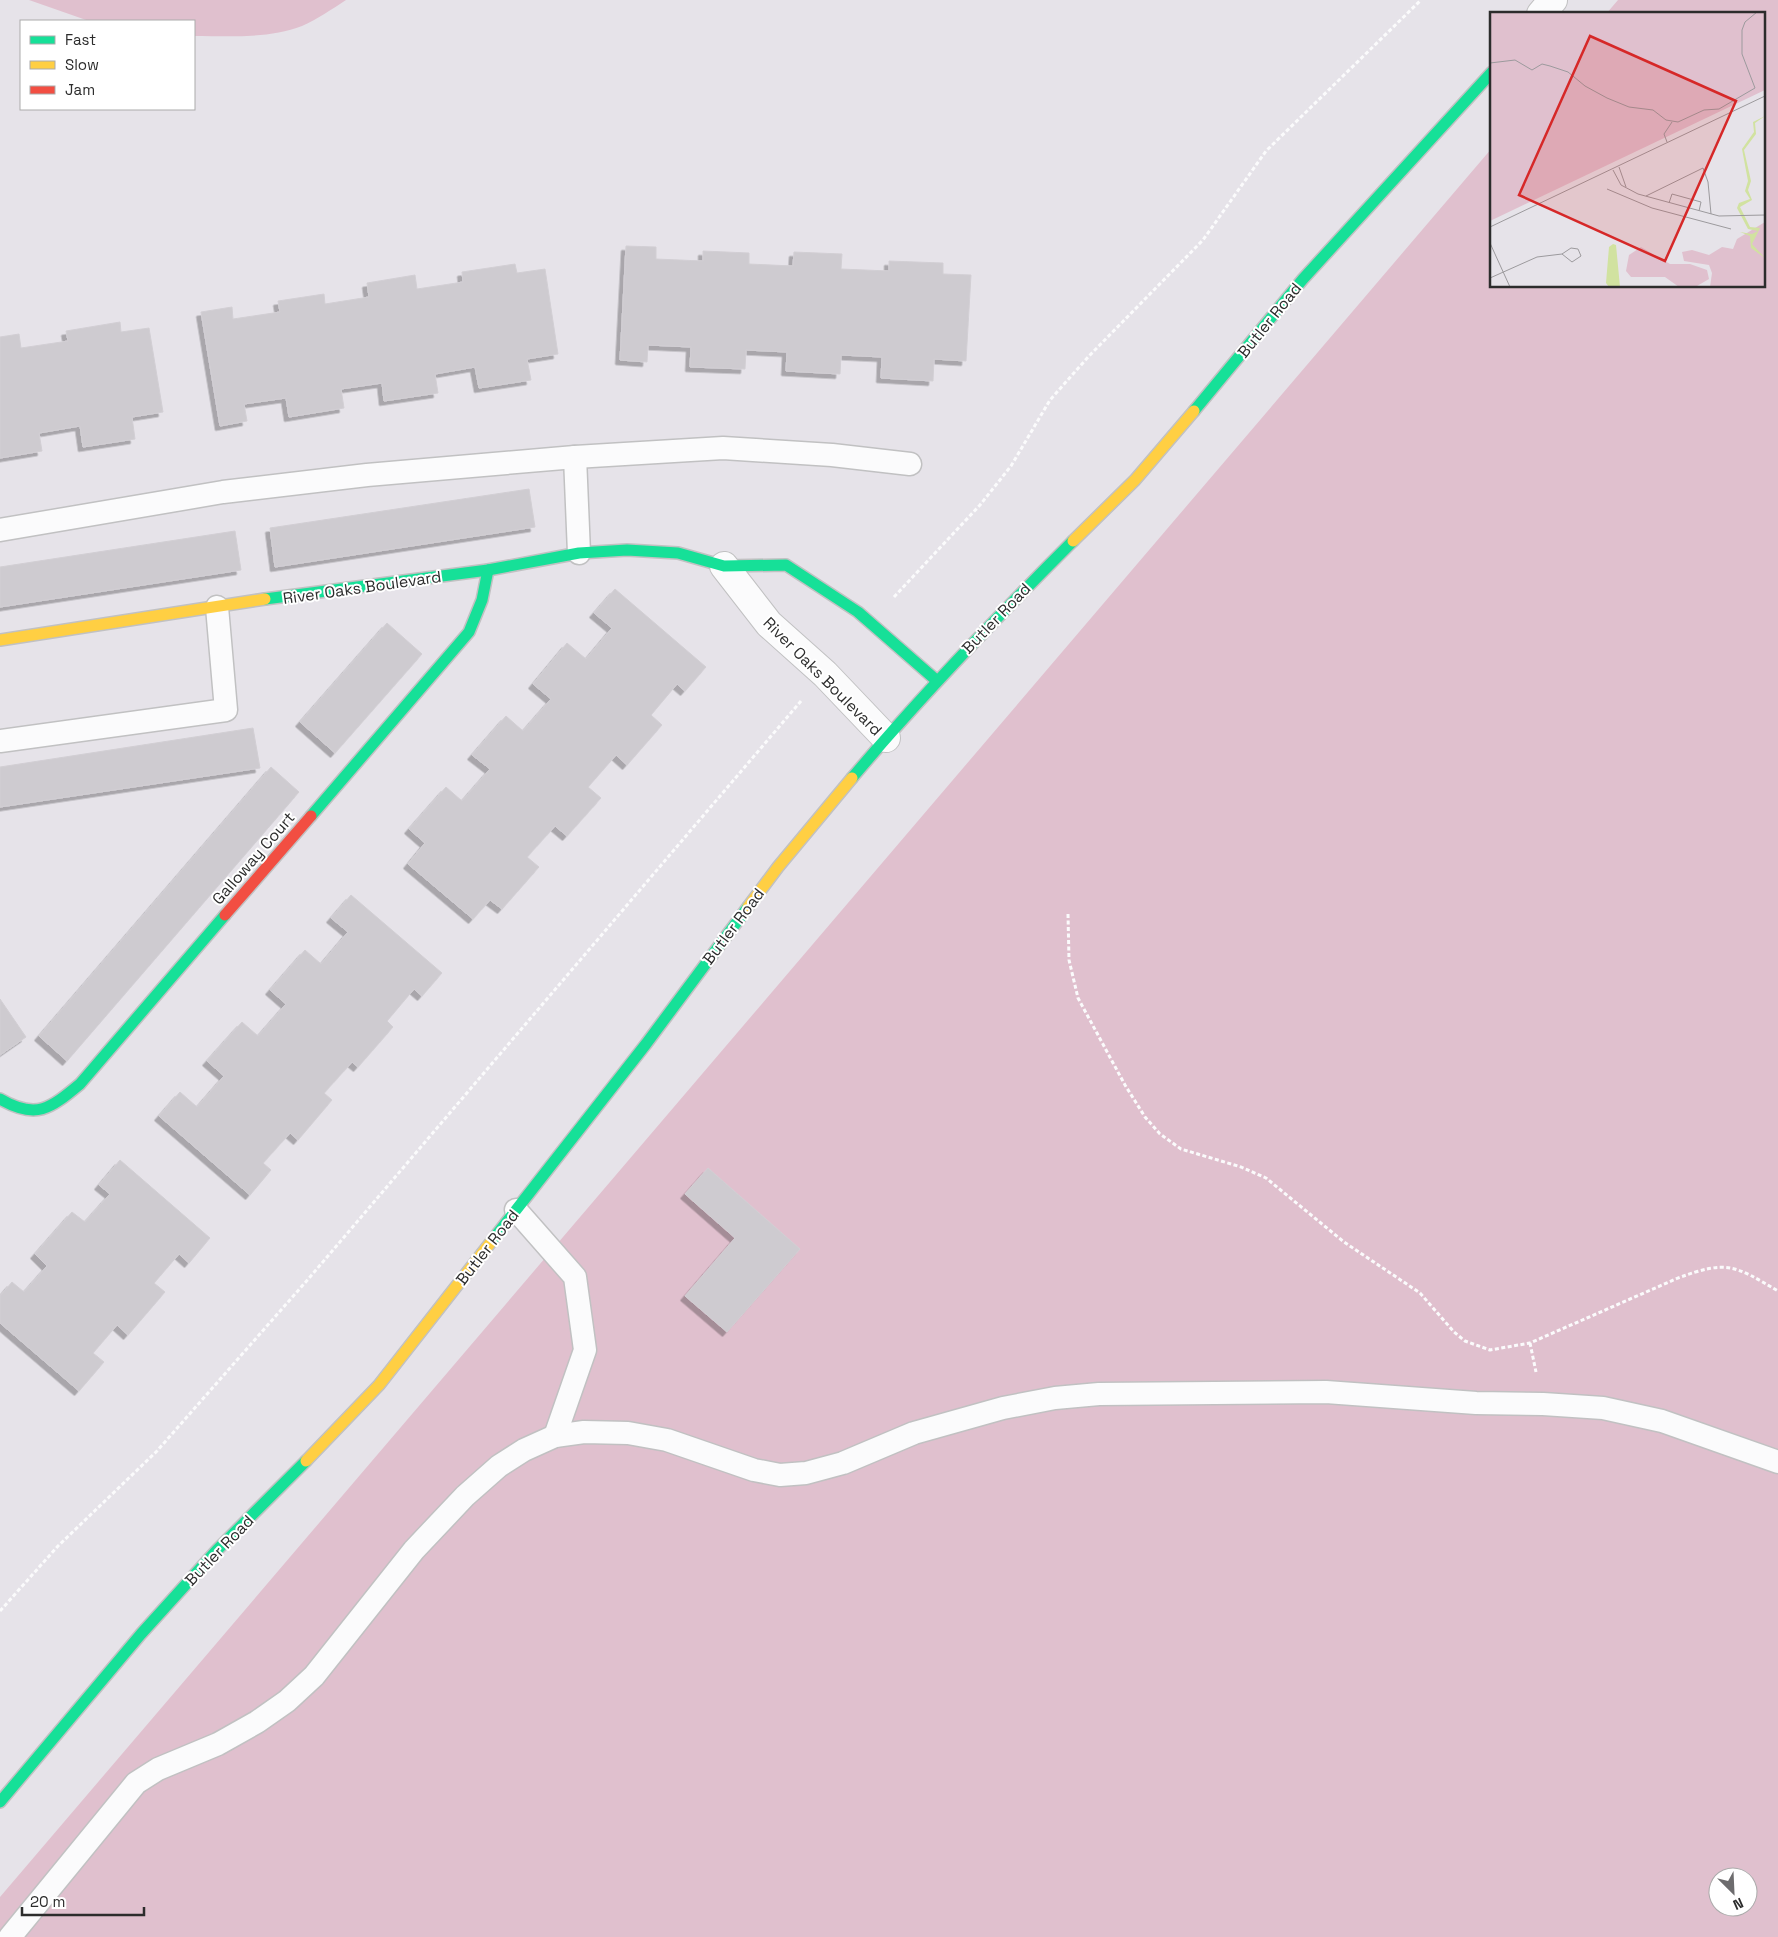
<svg xmlns="http://www.w3.org/2000/svg" width="1778" height="1937" viewBox="0 0 1778 1937" font-family="'Space Grotesk',sans-serif">
	<style>
		.green { fill: #e0c0ce; fill-rule: evenodd }
		.building { fill: #cecbd0; stroke: #d2cfd4; filter: url(#shadow) }
		.lines { fill: none; stroke-linecap: round; stroke-linejoin: round }
		.lane-casing { stroke: #c1c1c2; stroke-width: 25 }
		.street-casing { stroke: #c1c1c2; stroke-width: 30 }
		.fast-casing { stroke: #c1c1c2; stroke-width: 14 }
		.slow-casing { stroke: #c1c1c2; stroke-width: 14 }
		.jam-casing { stroke: #c1c1c2; stroke-width: 14 }
		.path { stroke: #fbfbfc; stroke-width: 3; stroke-dasharray: 4 2.5; stroke-linecap: butt }
		.lane { stroke: #fbfbfc; stroke-width: 22 }
		.street { stroke: #fbfbfc; stroke-width: 28 }
		.fast { stroke: #16e098; stroke-width: 11 }
		.slow { stroke: #ffcf43; stroke-width: 11 }
		.jam { stroke: #f24e42; stroke-width: 11 }
		.labels { text-anchor: middle; stroke-width: 4; stroke-linejoin: round; paint-order: stroke }
		.street-label { font-size: 16px; fill: #2c2c2c; stroke: #fff }
		.inset-road { fill: none; stroke: #9c9a9d; stroke-width: 1 }
		.view { fill: #d62828; fill-opacity: 0.15; stroke: #d62828; stroke-width: 2.5 }
		.inset-edge { fill: none; stroke: #2c2c2c; stroke-width: 2.5 }
	</style>
	<defs>
		<filter id="shadow"><feDropShadow dx="-4.5" dy="4.5" stdDeviation="0" flood-color="#0004"/></filter>
	</defs>
	<rect width="100%" height="100%" fill="#e6e3e9"/>
	<g class="green">
		<path d="M29,0H346C332,9 318,19 302,26C269,39 229,36 194,36V21H89Z"/>
		<path d="M1618,0H1778V1937H0V1897L1492,148V286H1764V14H1606ZM1718,1877H1748V1907H1718Z"/>
	</g>
	<g class="building">
		<polygon points="626,246 656,247 656,259 703,261 703,251 749,253 749,264 793,266 794,252 842,254 841,269 889,271 889,261 943,263 943,274 971,275 966,361 934,359 933,381 881,378 882,357 841,355 840,374 786,371 787,352 746,350 745,369 690,367 691,347 648,345 647,362 620,360"/>
		<polygon points="515,264 517,273 545,269 558,354 527,359 531,380 479,388 475,367 435,374 438,393 384,401 382,383 341,389 344,408 289,417 286,398 244,404 247,421 220,426 201,312 232,307 233,319 280,312 278,301 324,294 325,304 369,297 367,283 415,275 417,289 463,282 462,272"/>
		<polygon points="120,322 121,332 149,328 163,412 132,417 135,439 83,447 80,426 39,433 42,451 0,458 0,337 19,334 21,348 68,341 66,331"/>
		<polygon points="529,489 535,527 275,567 270,528"/>
		<polygon points="235,531 241,570 0,607 0,567"/>
		<polygon points="615,589 706,667 685,691 677,684 651,715 662,725 627,765 616,755 588,787 601,798 567,836 555,826 527,857 539,867 502,909 490,900 473,919 408,864 425,843 409,829 446,787 462,801 490,769 472,755 506,716 523,731 551,699 533,684 567,643 586,659 612,628 594,613"/>
		<polygon points="387,623 422,654 335,753 300,722"/>
		<polygon points="253,728 260,768 0,807 0,767"/>
		<polygon points="271,767 299,792 67,1061 39,1036"/>
		<polygon points="351,895 442,973 422,996 414,989 387,1021 393,1027 358,1067 352,1062 324,1093 332,1100 298,1140 290,1133 263,1163 271,1170 250,1195 159,1116 180,1092 197,1107 224,1076 207,1061 242,1022 258,1036 286,1004 270,990 305,950 321,964 348,932 331,918"/>
		<polygon points="0,999 26,1037 0,1055"/>
		<polygon points="120,1160 210,1238 189,1263 179,1254 154,1283 165,1292 128,1335 117,1325 93,1353 104,1362 79,1391 0,1323 0,1296 12,1282 24,1292 47,1266 35,1254 72,1212 85,1222 110,1194 99,1185"/>
		<polygon points="708,1168 800,1249 727,1332 685,1296 735,1238 685,1194"/>
	</g>
	<g class="lines">
		<g class="lane-casing">
			<g id="lane">
				<polyline points="575,457 579,553"/>
				<polyline points="0,530 223,492 367,475 575,457 723,448 832,455 910,464"/>
				<polyline points="0,741 226,710 217,607"/>
				<polyline points="516,1210 575,1277 585,1350 555,1436"/>
				<polyline points="10,1937 136,1783 158,1769 218,1744 257,1722 287,1701 314,1676 414,1550 465,1496 499,1466 524,1450 555,1436 584,1432 628,1433 667,1440 754,1470 780,1475 806,1473 843,1463 914,1433 1003,1408 1055,1398 1099,1394 1326,1392 1476,1403 1543,1404 1603,1408 1662,1421 1778,1462"/>
			</g>
		</g>
		<g class="street-casing">
			<g id="street">
				<polyline points="1541,14 1553,0"/>
				<polyline points="724,566 769,624 825,674 886,738"/>
			</g>
		</g>
		<g class="fast-casing">
			<g id="fast">
				<polyline points="1194,411 1303,279 1492,72"/>
				<polyline points="265,599 488,570 579,553 627,550 678,553 724,566 786,565 858,612 936,680"/>
				<path d="M852,778C922,695 996,618 1073,541"/>
				<polyline points="311,816 469,632 482,600 488,570"/>
				<path d="M0,1099C36,1120 50,1109 80,1084L225,915"/>
				<polyline points="491,1242 646,1044 748,907"/>
				<polyline points="0,1802 141,1634 217,1550 306,1461"/>
			</g>
		</g>
		<g class="slow-casing">
			<g id="slow">
				<polyline points="1073,541 1135,480 1194,411"/>
				<polyline points="0,640 265,599"/>
				<polyline points="748,907 778,867 852,778"/>
				<polyline points="306,1461 379,1385 491,1242"/>
			</g>
		</g>
		<g class="jam-casing">
			<polyline id="jam" points="225,915 311,816"/>
		</g>
		<g class="path">
			<polyline points="894,597 980,505 1011,466 1050,400 1089,356 1203,240 1266,151 1421,0"/>
			<path d="M1068,914L1069,960L1078,998L1125,1085L1145,1117L1160,1134L1181,1149L1241,1167L1266,1178L1344,1242L1420,1293L1454,1332L1465,1341L1490,1350L1530,1343L1678,1278C1727,1260 1734,1265 1778,1291"/>
			<polyline points="1530,1343 1536,1372"/>
			<polyline points="0,1611 58,1546 157,1451 310,1277 801,701"/>
		</g>
		<use href="#lane" class="lane"/>
		<use href="#street" class="street"/>
		<use href="#fast" class="fast"/>
		<use href="#slow" class="slow"/>
		<use href="#jam" class="jam"/>
	</g>
	<g class="labels">
		<g class="street-label">
			<text transform="translate(1269 320) rotate(-51)" y="6">Butler Road</text>
			<text transform="translate(362 587) rotate(-8)" y="6">River Oaks Boulevard</text>
			<text transform="translate(996 618) rotate(-46)" y="6">Butler Road</text>
			<text transform="translate(823 676) rotate(45)" y="6">River Oaks Boulevard</text>
			<text transform="translate(253 858) rotate(-49)" y="6">Galloway Court</text>
			<text transform="translate(733 926) rotate(-53)" y="6">Butler Road</text>
			<text transform="translate(487 1247) rotate(-52)" y="6">Butler Road</text>
			<text transform="translate(219 1550) rotate(-46)" y="6">Butler Road</text>
		</g>
	</g>
	<g transform="translate(1490 12)">
		<rect width="275" height="275" fill="#e6e3e9"/>
		<path d="M0,0H275V78L0,209ZM275,210V275H220L222,261L219,253L194,249L192,240L202,238L219,243L232,235L243,237L247,227ZM151,235L180,252H200L217,258L219,267L207,274L189,275L175,265H141L136,259L139,243Z" fill="#e0c0ce"/>
		<path d="M275,104L265,111L266,122L254,138L261,169L258,178L262,188L250,195L260,215L270,216L262,232L275,246L261,236L260,224L250,220L262,222L268,219L258,217L247,196L249,191L260,187L255,179L258,169L252,137L264,120L263,110ZM123,232L126,233L130,275H119L116,271L119,235Z" fill="#d1e2a0"/>
		<path class="inset-road" d="M0,51L25,48L42,58L52,52L60,54L78,60L95,74L117,86L139,95L163,98L176,108L188,110L214,98L229,97L265,76L252,42V18L255,10L267,0M177,130L174,122L182,110M129,155L136,175M123,158L131,173L148,182L229,204L275,203M117,177L162,196L241,217M156,184L213,156L218,170L221,202M179,191L182,182L211,190L209,199M0,215L275,84M0,231L20,275M0,266L47,245L72,242L81,236L88,237L91,244L82,250L72,242"/>
		<path class="view" d="M100,24L246,89L175,249L29,183Z"/>
		<rect width="275" height="275" class="inset-edge"/>
	</g>
	<rect x="20" y="20" width="175" height="90" fill="#ffffff" stroke="#ababab"/>
	<rect x="30" y="36" width="25" height="8" fill="#16e098" stroke="#ababab"/>
	<text x="65" y="45" font-size="15" fill="#2c2c2c">Fast</text>
	<rect x="30" y="61" width="25" height="8" fill="#ffcf43" stroke="#ababab"/>
	<text x="65" y="70" font-size="15" fill="#2c2c2c">Slow</text>
	<rect x="30" y="86" width="25" height="8" fill="#f24e42" stroke="#ababab"/>
	<text x="65" y="95" font-size="15" fill="#2c2c2c">Jam</text>
	<g transform="translate(1733 1892) rotate(156)"><circle r="24" fill="#ffffff" stroke="#ababab"/>
	<path d="M0-4L9 19L0 12L-9 19Z" fill="#6d6c6e"/>
	<text y="-8" font-size="14" font-weight="bold" text-anchor="middle" fill="#2c2c2c">N</text>
	</g>
	<path d="M22 1907v8h122v-8" fill="none" stroke="#2c2c2c" stroke-width="2.5"/>
	<text x="30" y="1907" font-size="15" fill="#2c2c2c" stroke="#ffffff" stroke-width="4" paint-order="stroke">20 m</text>
</svg>
